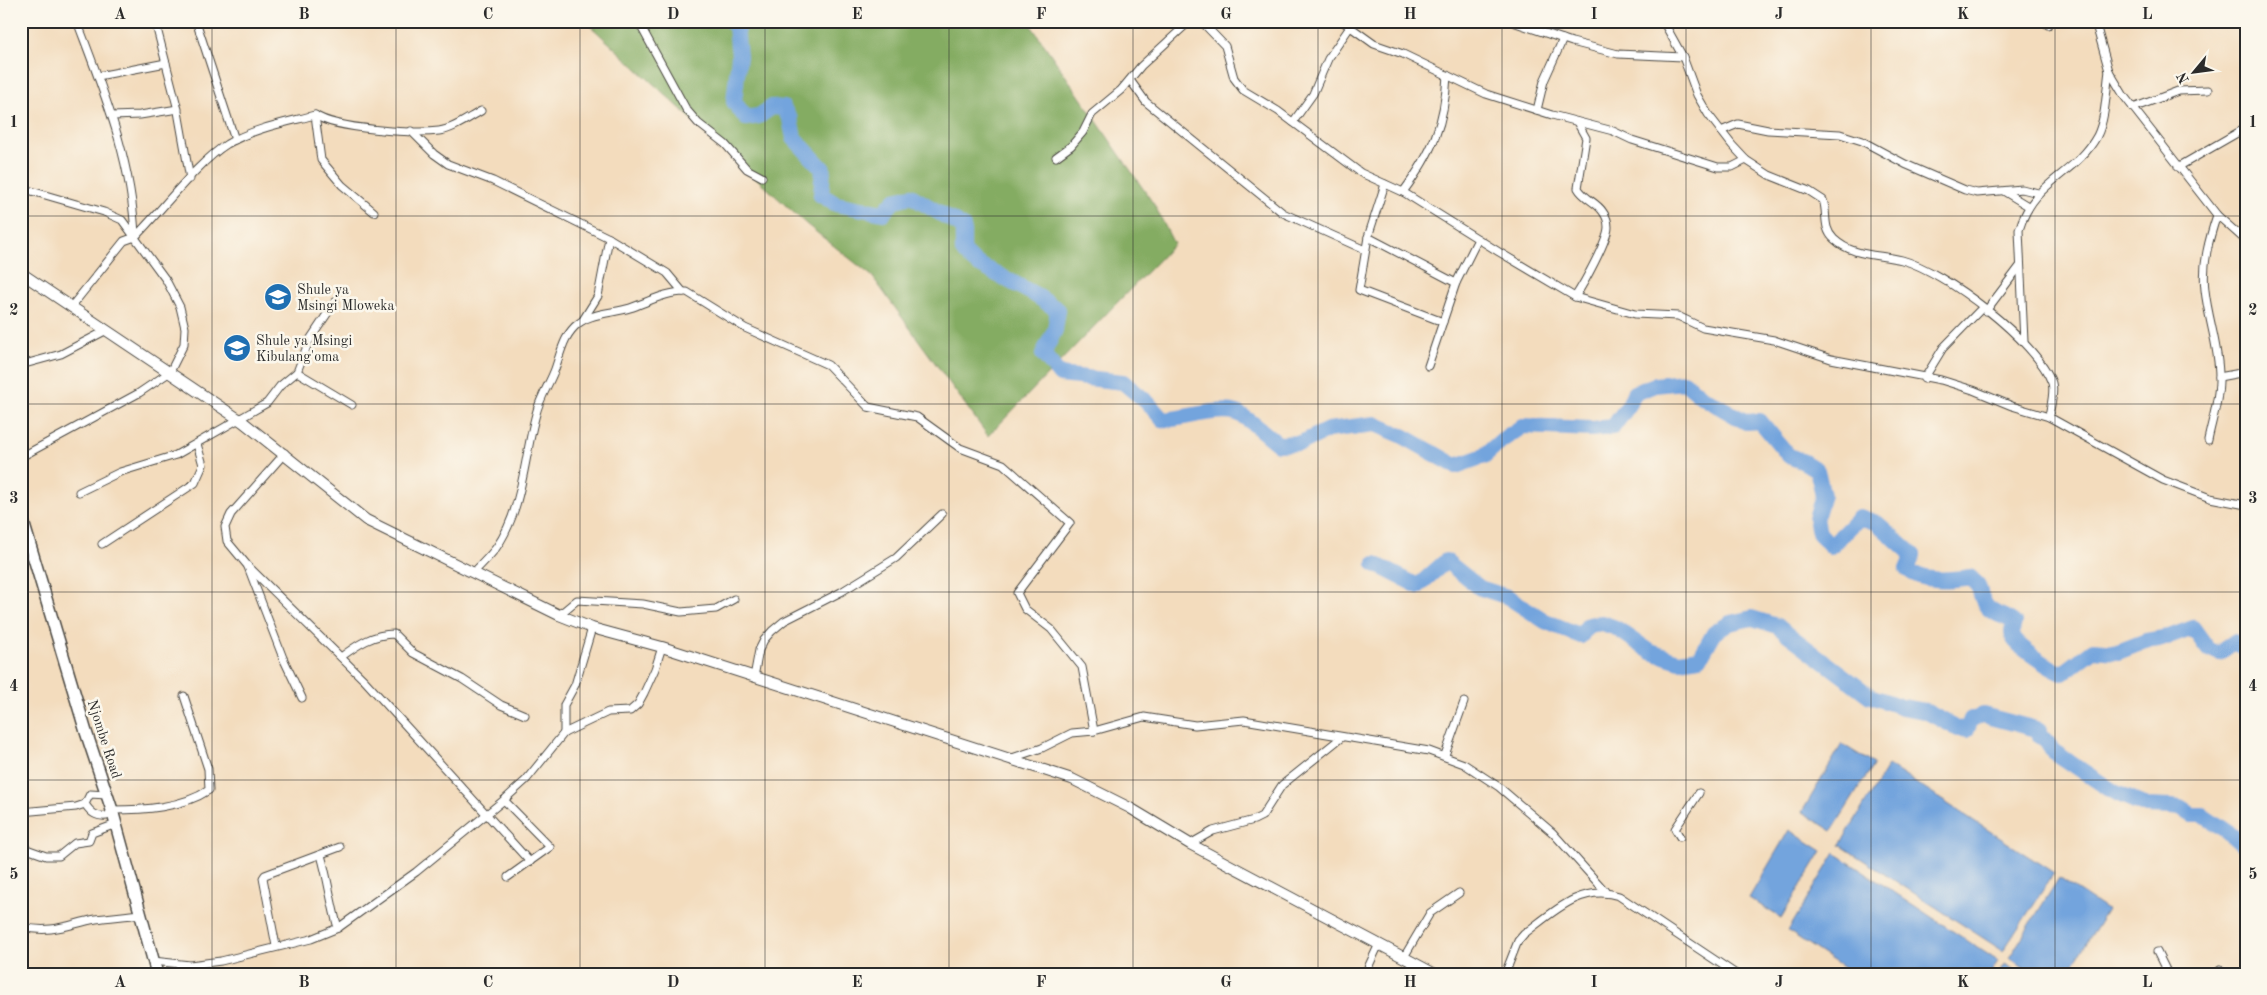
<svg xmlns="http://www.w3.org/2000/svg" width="2267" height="995" viewBox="0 0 2267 995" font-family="'Old Standard TT',serif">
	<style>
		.forest { fill: #84ac62; stroke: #586c46 }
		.water { fill: #73a4dd; stroke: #4f6884 }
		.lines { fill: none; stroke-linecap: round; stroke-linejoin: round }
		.river { stroke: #73a4dd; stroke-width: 16 }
		.minor-casing { stroke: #494641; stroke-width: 9 }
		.secondary-casing { stroke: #494641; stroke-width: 12 }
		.trunk-casing { stroke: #494641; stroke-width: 14 }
		.minor { stroke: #fff; stroke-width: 7 }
		.secondary { stroke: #fff; stroke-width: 10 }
		.trunk { stroke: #fff; stroke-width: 11 }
		.grid { fill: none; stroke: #2b2b2b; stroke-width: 1; stroke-opacity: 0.55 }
		.labels { text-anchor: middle; stroke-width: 5; stroke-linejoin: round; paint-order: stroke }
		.poi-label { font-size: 14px; fill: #2b2b2b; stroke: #fbf7ec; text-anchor: start }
		.street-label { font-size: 14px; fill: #2b2b2b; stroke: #fbf7ec }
		.neatline { fill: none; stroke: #2b2b2b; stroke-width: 2 }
		.grid-label { font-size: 16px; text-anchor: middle; font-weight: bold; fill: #2b2b2b }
	</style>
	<rect width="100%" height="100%" fill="#fbf7ec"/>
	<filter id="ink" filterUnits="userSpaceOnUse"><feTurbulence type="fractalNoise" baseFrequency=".02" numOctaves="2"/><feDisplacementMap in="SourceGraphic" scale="10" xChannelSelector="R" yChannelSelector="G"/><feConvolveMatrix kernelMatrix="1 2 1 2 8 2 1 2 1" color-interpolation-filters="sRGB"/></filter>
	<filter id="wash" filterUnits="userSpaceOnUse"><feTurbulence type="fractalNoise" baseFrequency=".0096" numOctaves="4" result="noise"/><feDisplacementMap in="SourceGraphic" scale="20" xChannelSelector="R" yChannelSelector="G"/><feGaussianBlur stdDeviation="1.12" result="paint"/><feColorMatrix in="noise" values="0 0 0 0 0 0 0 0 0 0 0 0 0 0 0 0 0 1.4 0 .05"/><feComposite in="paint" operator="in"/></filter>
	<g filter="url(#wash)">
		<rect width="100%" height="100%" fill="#f3dcbd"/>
		<polygon class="forest" points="585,21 1028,21 1155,206 1174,244 988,436 872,276 806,224"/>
		<g class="water">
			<polygon points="1842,744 1874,764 1832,831 1802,812"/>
			<polygon points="1888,765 2054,873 2003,951 1840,845"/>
			<polygon points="1789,830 1822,851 1781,918 1749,898"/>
			<polygon points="1835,853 1998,961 1990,974 1853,974 1788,931"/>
			<polygon points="2059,878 2107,910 2067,974 2035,974 2009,958"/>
			<polygon points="2005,964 2021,974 1999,974"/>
		</g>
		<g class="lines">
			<g class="river">
				<path d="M730,21L736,26L739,56L734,102L746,118L759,116L772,107L783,108L790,119L794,138L823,169L821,195L836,204L883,213L895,200L911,196L963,227V251L974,262L1034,294L1058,310L1055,330L1043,354L1060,375L1123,382L1148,403L1163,420C1185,419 1217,407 1237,413C1248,417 1268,437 1278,444L1301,443L1328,430L1375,424L1403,436L1456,466L1484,456L1502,440L1523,426L1592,429L1613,427L1629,405L1634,393L1655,385L1684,382L1701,396L1746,422L1760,421L1789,456L1804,462L1817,470L1823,495L1816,518L1819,533L1831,546L1860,517L1877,523L1913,555L1907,569C1923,583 1950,580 1970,577C1984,590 1977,591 1985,604C1991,615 2006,615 2014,623C2012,629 2011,633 2014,639C2019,647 2053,671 2063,673L2093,650L2118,652L2146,641L2169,637L2193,628L2208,649L2219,653L2234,642L2246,648"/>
				<polyline points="1375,564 1418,586 1446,561 1480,588 1508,597 1545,621 1581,636 1588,625 1602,623 1616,628 1651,652 1679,661 1700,658 1714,633 1730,623 1752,618 1777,626 1870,696 1902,707 1925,711 1957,728 1967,730 1971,719 1983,715 2040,730 2040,736 2046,740 2053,751 2114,792 2146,806 2170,807 2180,808 2191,815 2203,815 2228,832 2246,848"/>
			</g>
		</g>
	</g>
	<g filter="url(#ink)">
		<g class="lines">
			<g class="minor-casing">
				<g id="minor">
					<polyline points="155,21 177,106 190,179"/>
					<polyline points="196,21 235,140"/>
					<polyline points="638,21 686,109 698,123 725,144 747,169 762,177"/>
					<polyline points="1201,21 1225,46 1234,78 1243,90 1278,111 1361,173 1403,192 1499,252 1575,297 1635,314 1678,316 1703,328 1774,340 1831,359 1941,380 1973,390 2012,406 2049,417 2163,480 2210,498 2246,505"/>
					<polyline points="1342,21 1374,44 1403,54 1486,94 1552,115 1613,131 1632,140 1718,167 1732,167 1746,160"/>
					<polyline points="1510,21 1572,42 1618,54 1683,57"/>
					<path d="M1663,21L1683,57L1697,95L1708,114L1732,145L1746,160L1769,175L1809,191L1823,200C1828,213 1822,228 1834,239C1853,257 1878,254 1902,260C1944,271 2037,341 2052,383C2055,393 2050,407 2049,417"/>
					<polyline points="2048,21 2048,25"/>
					<polyline points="2095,21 2109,71 2124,96 2217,215 2246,241"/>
					<polyline points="2213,21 2214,23"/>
					<polyline points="98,76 166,63"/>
					<polyline points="1130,80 1146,102 1283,213 1365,250"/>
					<polyline points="2133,108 2178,91 2208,90"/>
					<polyline points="1537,110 1544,81 1563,39"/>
					<polyline points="315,115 321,160 342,185 374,212"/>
					<polyline points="112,116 140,115 178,109"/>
					<polyline points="1293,122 1313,94 1328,59 1350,27"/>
					<polyline points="411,131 434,154 448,164 493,181 609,238 667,273 683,292"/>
					<polyline points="1721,131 1738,124 1768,130 1840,134 1862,141 1905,164 1965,190 1977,193 2022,189 2038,193"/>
					<polyline points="1056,157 1071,146 1083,132 1092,114 1121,90 1141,66 1190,21"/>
					<polyline points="2178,167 2244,129"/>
					<polyline points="1385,184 1368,237 1359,290 1443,322"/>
					<polyline points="21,188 104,212 122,220 166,280 180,307 185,328 184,344 170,372 139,393 21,457"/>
					<path d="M1403,192C1432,153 1445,124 1447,75"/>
					<polyline points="2005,192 2028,206"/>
					<path d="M135,237C161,211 198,162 227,144C255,128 284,123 315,115C335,129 414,134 439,131C454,129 468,118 481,111"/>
					<polyline points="1368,237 1456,283"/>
					<path d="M1575,297C1583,285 1608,240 1608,227C1608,221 1606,216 1603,212C1597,202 1584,199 1578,188L1586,138L1577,122"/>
					<path d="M71,307L124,241L135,237C132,160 104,93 77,21"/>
					<polyline points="1986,311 2020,266"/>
					<polyline points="583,320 598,296 609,238"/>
					<path d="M2024,342L2019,230C2034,179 2075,176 2097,136C2106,118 2106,91 2109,71"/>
					<polyline points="21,365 61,354 105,331"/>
					<polyline points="1428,366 1456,283 1478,239"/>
					<polyline points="297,372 352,405"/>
					<polyline points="2219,377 2246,372"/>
					<polyline points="1924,379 1943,348 1982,308"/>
					<path d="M2208,440C2212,420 2220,397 2219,376C2219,347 2208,319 2205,290C2202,264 2209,239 2217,215"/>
					<polyline points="285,453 231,514 225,527 227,541 247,565 365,681 530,862"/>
					<polyline points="79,492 120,472 176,455 267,403 280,386 297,372 309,341 335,302"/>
					<polyline points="102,544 195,483 203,465 197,444"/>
					<polyline points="248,567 283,658 302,698"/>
					<path d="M473,573C481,565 489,557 496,548C523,510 524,457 536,414C540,397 549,385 555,369C561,352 564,334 579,323C592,313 614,313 630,308C648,302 668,291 687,292L745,328L828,365L868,407L917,417L960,448L1003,464L1070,523L1017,593L1025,609L1051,629L1082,667L1094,731"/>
					<polyline points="559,615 577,600 643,604 681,612 716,609 734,599"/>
					<path d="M341,657C357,645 373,634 394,634L413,653L462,679L501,705L525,715"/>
					<polyline points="754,677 759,650 764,640 772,631 784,621 841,592 896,558 942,514"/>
					<polyline points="564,733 564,705 575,685 592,628"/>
					<polyline points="1445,755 1464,702"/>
					<polyline points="1009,759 1042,748 1072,733 1094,731 1144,717 1195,725 1244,720 1429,751 1464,764 1499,787 1553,833 1605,891"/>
					<polyline points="504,800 550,847 508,877"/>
					<path d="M85,804C91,813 96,817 107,816L112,810C143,810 182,808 209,790L208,769L184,696"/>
					<polyline points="21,812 76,807 85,804 90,794 107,795"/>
					<polyline points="1680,837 1675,829 1699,793"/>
					<polyline points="1190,844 1213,831 1254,820 1262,816 1282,785 1342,737"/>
					<polyline points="21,847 46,856 59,856 75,843 89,841 92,833 116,824"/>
					<path d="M321,855C328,879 331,904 338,928"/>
					<path d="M23,927C52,934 69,924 96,919C111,917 125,916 140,914"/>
					<polyline points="276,946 263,878 265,875 340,847"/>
					<polyline points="2157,952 2168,974"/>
					<polyline points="1404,957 1430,913 1459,893"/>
					<polyline points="153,961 190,965 221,961 311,939 338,928 416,872 504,800 526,780 564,733 608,712 630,711 638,704 644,693 655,669 662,647"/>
					<polyline points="1365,974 1379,944"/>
					<path d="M1505,974L1518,941L1524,934C1552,913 1582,883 1619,896L1736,974"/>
					<polyline points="2216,974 2220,970 2231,974"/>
				</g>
			</g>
			<g class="secondary-casing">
				<polyline id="secondary" points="21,273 243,422 366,520 559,615 592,628 662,647 1072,779 1130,808 1190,844 1435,974"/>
			</g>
			<g class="trunk-casing">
				<polyline id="trunk" points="21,515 86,732 112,810 157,974"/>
			</g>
			<use href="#minor" class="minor"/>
			<use href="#secondary" class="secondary"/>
			<use href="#trunk" class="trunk"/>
		</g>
	</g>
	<path class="grid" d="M212,21V974M396,21V974M580,21V974M765,21V974M949,21V974M1133,21V974M1318,21V974M1502,21V974M1686,21V974M1871,21V974M2055,21V974M21,216H2246M21,404H2246M21,592H2246M21,780H2246"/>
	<defs>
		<g id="school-disc" transform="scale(1.4375)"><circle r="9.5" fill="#1f6fb2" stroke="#fbf7ec"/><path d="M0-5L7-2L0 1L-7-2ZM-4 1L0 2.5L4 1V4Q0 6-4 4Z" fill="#fff"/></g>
	</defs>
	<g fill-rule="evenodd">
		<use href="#school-disc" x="278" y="297"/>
		<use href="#school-disc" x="237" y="348"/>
	</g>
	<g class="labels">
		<g class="poi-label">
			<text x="297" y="294">Shule ya<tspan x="297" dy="16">Msingi Mloweka</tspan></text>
			<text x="256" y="345">Shule ya Msingi<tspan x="256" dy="16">Kibulang'oma</tspan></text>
		</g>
		<g class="street-label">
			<text transform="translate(105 739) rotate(72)" y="5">Njombe Road</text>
		</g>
	</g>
	<rect width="2267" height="995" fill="none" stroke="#fbf7ec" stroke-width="55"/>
	<g transform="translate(2194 72) rotate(241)" stroke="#fbf7ec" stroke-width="4" paint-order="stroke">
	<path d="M0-4L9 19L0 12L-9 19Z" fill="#2b2b2b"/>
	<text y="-8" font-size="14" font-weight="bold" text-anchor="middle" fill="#2b2b2b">N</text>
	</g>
	<rect x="28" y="28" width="2212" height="940" class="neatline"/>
	<g class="grid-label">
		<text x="120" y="19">A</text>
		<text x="304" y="19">B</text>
		<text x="488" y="19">C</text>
		<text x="673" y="19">D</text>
		<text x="857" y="19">E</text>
		<text x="1041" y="19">F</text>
		<text x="1226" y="19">G</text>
		<text x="1410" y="19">H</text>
		<text x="1594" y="19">I</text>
		<text x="1779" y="19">J</text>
		<text x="1963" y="19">K</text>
		<text x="2147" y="19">L</text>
		<text x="14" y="127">1</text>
		<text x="2253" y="127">1</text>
		<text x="14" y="315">2</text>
		<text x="2253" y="315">2</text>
		<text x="14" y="503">3</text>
		<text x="2253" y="503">3</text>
		<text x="14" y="691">4</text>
		<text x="2253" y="691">4</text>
		<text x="14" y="879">5</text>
		<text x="2253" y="879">5</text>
		<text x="120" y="987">A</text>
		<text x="304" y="987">B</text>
		<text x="488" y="987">C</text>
		<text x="673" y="987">D</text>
		<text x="857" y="987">E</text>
		<text x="1041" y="987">F</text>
		<text x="1226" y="987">G</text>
		<text x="1410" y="987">H</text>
		<text x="1594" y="987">I</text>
		<text x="1779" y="987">J</text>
		<text x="1963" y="987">K</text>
		<text x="2147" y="987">L</text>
	</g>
</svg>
